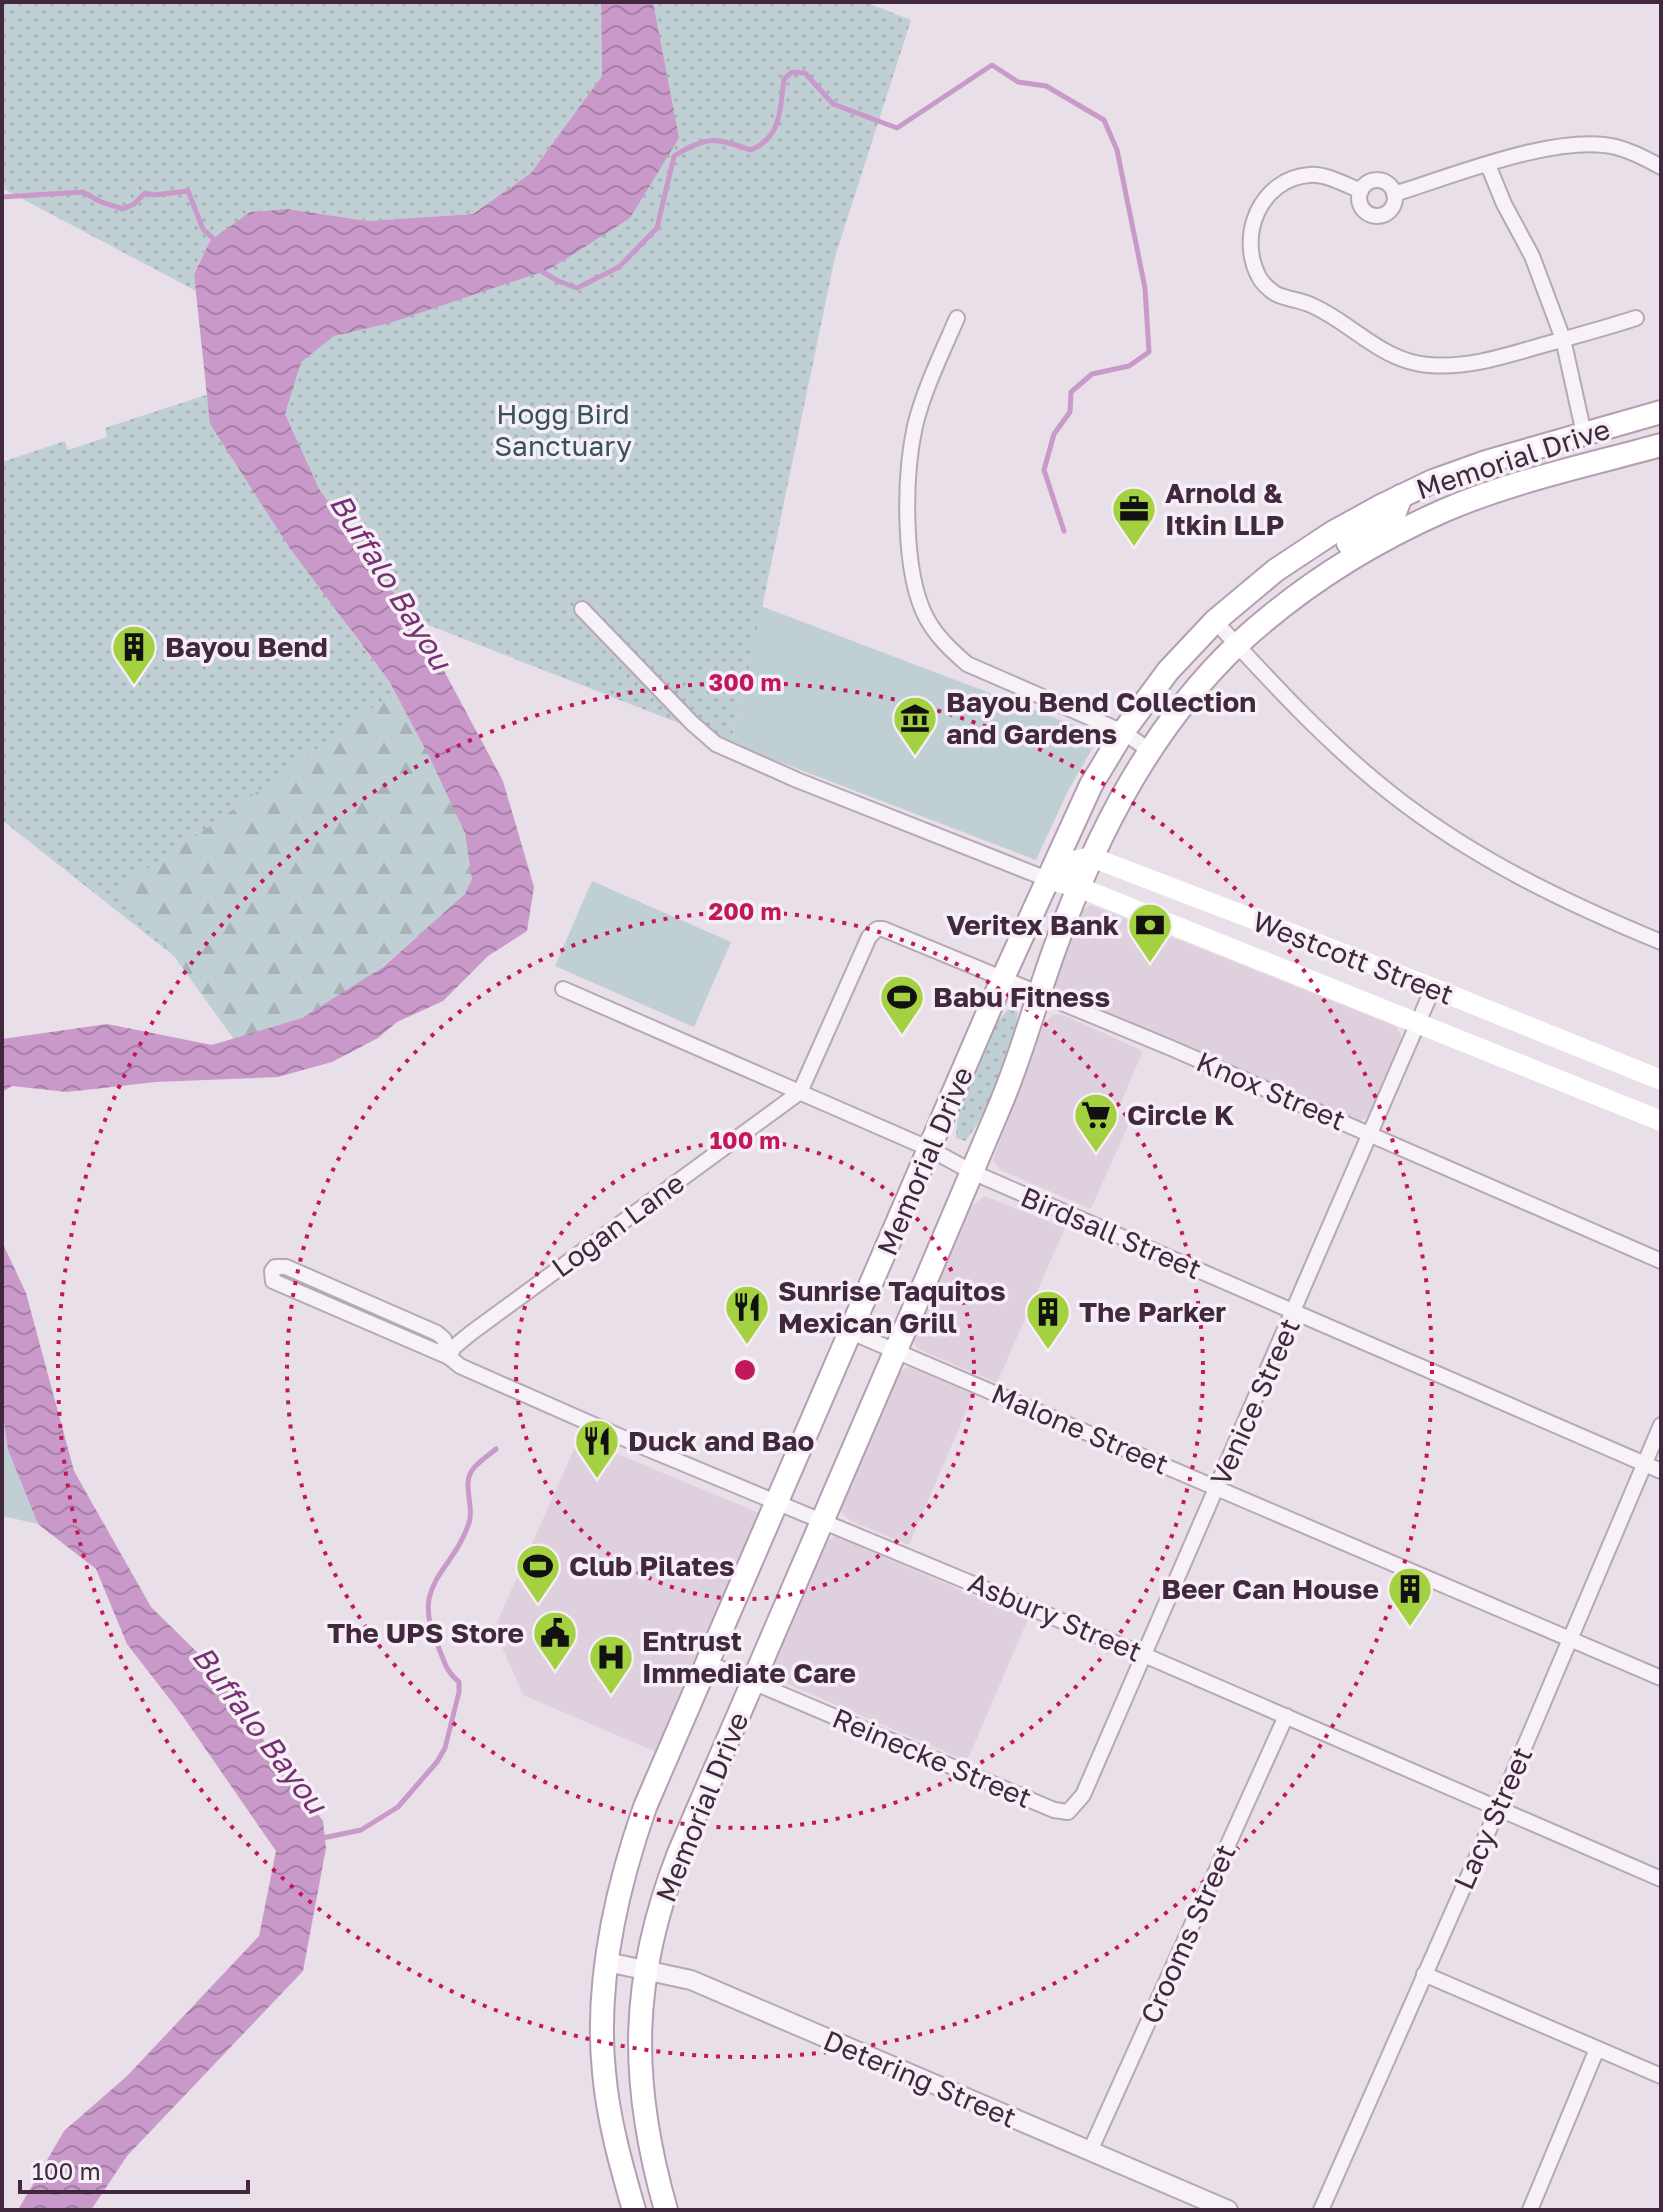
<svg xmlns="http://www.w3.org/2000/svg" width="1663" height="2212" viewBox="0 0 1663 2212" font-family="'Golos Text',sans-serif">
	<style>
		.built { fill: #ded1dd }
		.grass { fill: url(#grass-dots) }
		.forest { fill: url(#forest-firs) }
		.garden { fill: #c0cfd3 }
		.water { fill: url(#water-waves) }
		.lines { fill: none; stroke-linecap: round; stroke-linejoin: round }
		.stream { stroke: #c999ca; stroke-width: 5 }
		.minor-casing { stroke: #b7a8b5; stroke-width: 18 }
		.tertiary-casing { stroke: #b7a8b5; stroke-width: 22 }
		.primary-casing { stroke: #b59eb3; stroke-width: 26 }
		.minor { stroke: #f7f2f7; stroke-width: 14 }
		.tertiary { stroke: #f7f2f7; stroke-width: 18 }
		.secondary { stroke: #fff; stroke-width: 20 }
		.primary { stroke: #fff; stroke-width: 22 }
		.ring { fill: none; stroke: #c2185b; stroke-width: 4; stroke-dasharray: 4 8 }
		.labels { text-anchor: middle; stroke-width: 7; stroke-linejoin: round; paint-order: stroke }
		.park-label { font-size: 28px; fill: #35525d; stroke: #f6eff6 }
		.street-label { font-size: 28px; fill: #41283e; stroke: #f6eff6 }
		.poi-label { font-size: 28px; font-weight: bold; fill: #41283e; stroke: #f6eff6; text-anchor: start }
		.water-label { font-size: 30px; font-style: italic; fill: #763174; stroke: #f6eff6 }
		.centre { fill: #c2185b; stroke: #f6eff6; stroke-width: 4 }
		.ring-label { font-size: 24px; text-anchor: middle; font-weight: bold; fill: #c2185b; stroke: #f6eff6; stroke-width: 7; stroke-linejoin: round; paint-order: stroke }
	</style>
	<defs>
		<pattern id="grass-dots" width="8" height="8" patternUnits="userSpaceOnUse" patternTransform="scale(2)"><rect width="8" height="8" fill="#c0cfd3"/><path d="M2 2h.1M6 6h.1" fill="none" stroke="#a6b2b6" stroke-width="1.8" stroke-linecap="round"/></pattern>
		<pattern id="forest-firs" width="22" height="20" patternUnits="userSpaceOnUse" patternTransform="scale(2)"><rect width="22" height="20" fill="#c0cfd3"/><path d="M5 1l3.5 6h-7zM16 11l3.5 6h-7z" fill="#a6b2b6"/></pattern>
		<pattern id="water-waves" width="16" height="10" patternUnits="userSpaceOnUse" patternTransform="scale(2)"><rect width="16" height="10" fill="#c999ca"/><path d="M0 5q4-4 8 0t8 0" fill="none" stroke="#a57da5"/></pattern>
	</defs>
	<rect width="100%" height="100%" fill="#e9dfe8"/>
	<g class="built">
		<polygon points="1091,905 1395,1026 1401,1034 1401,1040 1367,1117 1359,1122 1061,994 1056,987 1056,981 1081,911"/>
		<polygon points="1061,1014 1143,1051 1116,1114 1130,1121 1091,1209 1000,1170 993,1160 1043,1024 1053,1015"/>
		<polygon points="985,1196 1065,1228 997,1383 918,1349 913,1342 971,1206"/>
		<polygon points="909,1367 974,1393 909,1545 851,1521 841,1512 842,1503 899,1372"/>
		<polygon points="579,1438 759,1513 656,1752 523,1695 494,1629"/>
		<polygon points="835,1536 1028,1619 967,1761 776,1679 772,1674 771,1668 825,1543"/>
	</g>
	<g class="grass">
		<polygon points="2,2 599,2 601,4 602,76 531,173 473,214 367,221 288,209 210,241 194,273 196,291 2,188"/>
		<polygon points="610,2 865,2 911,20 835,257 751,661 730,743 339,590 351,631 389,681 430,758 465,894 424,932 237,1043 174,956 2,820 2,462 65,441 68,450 107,437 105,428 215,392 393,232 497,209 571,139 613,84"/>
		<path d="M1012,1005L1017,1009C1020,1042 987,1116 965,1141L956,1138L958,1111L998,1021Z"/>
	</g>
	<path class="forest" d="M394,692C421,742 473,819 472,877C472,882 468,888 465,894L382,967L346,992L302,1018L237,1043L174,956L116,890L216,822Z"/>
	<g class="garden">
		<polygon points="761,606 1100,735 1068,791 1036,860 730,743 751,661"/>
		<polygon points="592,881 731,942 694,1027 555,966"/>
		<polygon points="2,1408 8,1450 38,1524 2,1516"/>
	</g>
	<g class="water">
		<polygon points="599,2 653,2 679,138 630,218 550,269 390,323 334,336 301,362 285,414 319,489 427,639 503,781 534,887 527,931 488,956 443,1001 397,1022 378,1038 332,1062 278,1077 156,1082 67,1092 12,1086 2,1092 2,1039 107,1024 212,1045 302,1018 383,967 465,894 472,879 465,833 430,758 389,681 289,547 210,424 194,274 210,241 250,212 288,209 367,221 473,214 531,173 602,76 601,4"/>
		<polygon points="2,1242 26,1293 74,1471 151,1607 206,1661 323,1821 326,1848 303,1971 127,2156 91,2210 18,2210 64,2131 127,2076 259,1936 276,1851 182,1715 127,1644 96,1569 38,1524 8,1450 2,1408"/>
	</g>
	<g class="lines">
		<g class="stream">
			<polyline points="2,197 83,192 101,202 123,209 134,204 145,193 154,195 188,191 203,229 216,241"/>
			<path d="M538,269L558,281L577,288L619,267L657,228L674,156C707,135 715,138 751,150C782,137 780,109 784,79L792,72L805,73L833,104L897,128L992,65L1018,82L1046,86L1104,120L1117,150L1145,288L1149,352L1129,366L1092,374L1071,392L1070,412L1054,434L1044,470L1064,531"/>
			<path d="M318,1839L361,1830L398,1807L437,1762L445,1748L459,1692V1682C446,1672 444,1660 438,1646C409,1583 452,1574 469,1523C475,1506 461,1484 473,1469C479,1461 489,1455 496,1449"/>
		</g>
		<g class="minor-casing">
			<g id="minor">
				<polyline points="1488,165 1504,204 1532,256 1563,339 1584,434"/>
				<circle cx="1377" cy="198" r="18"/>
				<path d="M1361,191C1346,185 1325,173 1309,175C1260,179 1237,236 1259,277C1262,283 1270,290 1276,294C1286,299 1300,300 1311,305C1351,322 1382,362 1429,365C1472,369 1513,353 1554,342C1582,334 1609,327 1636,318"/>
				<path d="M1394,194C1453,176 1557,133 1616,147C1631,151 1647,159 1661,167"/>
				<path d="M957,318C942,353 924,389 915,426C904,476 902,573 927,619C937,637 951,650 967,664L1123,732L1149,750"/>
				<polyline points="582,609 692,723 716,744 797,780 1047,879"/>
				<path d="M1215,621C1270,681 1326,742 1389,792C1472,858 1564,902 1661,942"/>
				<polyline points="563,989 930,1149 972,1172 1661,1471"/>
				<polyline points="851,1332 1661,1678"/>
				<polyline points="449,1357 444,1339 437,1333 286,1267 275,1267 272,1271 273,1281 449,1357 460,1366 646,1448 1144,1655 1661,1879"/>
				<polyline points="449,1357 454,1347 471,1333 800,1092 869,937 877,929 883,929 1171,1048 1661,1261"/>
				<polyline points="708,1663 1054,1810 1068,1812 1083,1795 1433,988"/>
				<polyline points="1424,1974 1661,2076"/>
				<polyline points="1090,2151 1286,1716"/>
				<polyline points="1321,2210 1498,1809 1661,1425"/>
				<polyline points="1530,2210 1597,2049"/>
			</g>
		</g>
		<g class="tertiary-casing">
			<polyline id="tertiary" points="607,1962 691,1980 1228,2210"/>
		</g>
		<g class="primary-casing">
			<g id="primary">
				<polyline points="1348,543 1350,540 1393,518 1401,496"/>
				<path d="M634,2210C621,2165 608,2119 604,2072C595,1984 616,1890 645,1807L1002,980L1091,785L1123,732L1168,671L1215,621L1276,570L1332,533L1381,506L1433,481L1486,462L1661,412"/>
				<path d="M666,2210C629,2080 630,1979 679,1853C787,1605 894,1357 999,1108C1022,1055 1036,999 1056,945C1097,833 1151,727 1238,644C1299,588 1368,544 1443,511C1512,481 1589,465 1661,445"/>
			</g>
		</g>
		<use href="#minor" class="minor"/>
		<use href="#tertiary" class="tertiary"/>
		<g class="secondary">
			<polyline points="1047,879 1074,861 1091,857 1433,988 1661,1080"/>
			<polyline points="1047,879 1078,887 1661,1121"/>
		</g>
		<use href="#primary" class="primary"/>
	</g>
	<g class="ring">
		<circle cx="745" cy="1370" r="229"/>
		<circle cx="745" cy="1370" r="458"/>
		<circle cx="745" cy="1370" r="687"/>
	</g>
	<defs>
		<g id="office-pin" transform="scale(2.3)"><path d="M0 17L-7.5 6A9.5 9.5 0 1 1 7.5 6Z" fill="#a4d141" stroke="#f6eff6"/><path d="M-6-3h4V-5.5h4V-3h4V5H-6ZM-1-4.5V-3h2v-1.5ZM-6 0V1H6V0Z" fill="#111"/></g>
		<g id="building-pin" transform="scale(2.3)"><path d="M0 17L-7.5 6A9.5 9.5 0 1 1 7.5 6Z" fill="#a4d141" stroke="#f6eff6"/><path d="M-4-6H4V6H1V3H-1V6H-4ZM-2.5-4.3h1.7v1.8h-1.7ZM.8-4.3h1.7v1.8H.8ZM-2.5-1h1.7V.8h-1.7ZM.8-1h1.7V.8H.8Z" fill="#111"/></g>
		<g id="museum-pin" transform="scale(2.3)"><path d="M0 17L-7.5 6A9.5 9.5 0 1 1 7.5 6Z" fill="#a4d141" stroke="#f6eff6"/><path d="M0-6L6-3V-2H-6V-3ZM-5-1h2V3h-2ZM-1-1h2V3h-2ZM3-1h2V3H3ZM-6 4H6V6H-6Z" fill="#111"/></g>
		<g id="bank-pin" transform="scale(2.3)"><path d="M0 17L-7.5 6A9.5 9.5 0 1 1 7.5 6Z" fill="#a4d141" stroke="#f6eff6"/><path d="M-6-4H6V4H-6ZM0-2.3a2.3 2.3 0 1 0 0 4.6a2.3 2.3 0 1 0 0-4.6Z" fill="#111"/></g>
		<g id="stadium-pin" transform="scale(2.3)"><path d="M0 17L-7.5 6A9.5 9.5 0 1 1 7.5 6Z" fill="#a4d141" stroke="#f6eff6"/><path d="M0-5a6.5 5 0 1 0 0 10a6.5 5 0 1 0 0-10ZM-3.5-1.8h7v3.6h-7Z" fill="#111"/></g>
		<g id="supermarket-pin" transform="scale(2.3)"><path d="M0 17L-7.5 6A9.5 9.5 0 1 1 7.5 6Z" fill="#a4d141" stroke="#f6eff6"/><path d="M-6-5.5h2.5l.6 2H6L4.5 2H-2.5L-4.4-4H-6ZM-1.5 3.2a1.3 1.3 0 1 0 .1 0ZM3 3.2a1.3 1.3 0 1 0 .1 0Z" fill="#111"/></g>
		<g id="restaurant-pin" transform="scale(2.3)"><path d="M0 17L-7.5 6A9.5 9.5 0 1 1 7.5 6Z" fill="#a4d141" stroke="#f6eff6"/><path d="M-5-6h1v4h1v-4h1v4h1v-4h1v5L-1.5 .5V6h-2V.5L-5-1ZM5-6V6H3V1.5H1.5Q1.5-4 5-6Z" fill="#111"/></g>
		<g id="civic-pin" transform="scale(2.3)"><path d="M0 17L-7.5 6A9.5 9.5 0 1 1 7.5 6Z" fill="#a4d141" stroke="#f6eff6"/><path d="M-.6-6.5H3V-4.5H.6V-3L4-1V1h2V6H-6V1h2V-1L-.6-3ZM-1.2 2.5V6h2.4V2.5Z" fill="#111"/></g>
		<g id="hospital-pin" transform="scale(2.3)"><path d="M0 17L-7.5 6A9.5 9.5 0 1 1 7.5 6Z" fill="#a4d141" stroke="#f6eff6"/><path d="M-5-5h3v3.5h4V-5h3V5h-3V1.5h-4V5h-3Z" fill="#111"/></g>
	</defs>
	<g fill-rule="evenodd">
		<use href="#office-pin" x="1134" y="509"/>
		<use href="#building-pin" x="134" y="647"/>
		<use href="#museum-pin" x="915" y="718"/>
		<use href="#bank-pin" x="1150" y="925"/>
		<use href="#stadium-pin" x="902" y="997"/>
		<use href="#supermarket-pin" x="1096" y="1115"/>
		<use href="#restaurant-pin" x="747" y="1307"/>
		<use href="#building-pin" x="1048" y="1312"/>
		<use href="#restaurant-pin" x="597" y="1441"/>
		<use href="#stadium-pin" x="538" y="1566"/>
		<use href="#building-pin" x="1410" y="1589"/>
		<use href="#civic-pin" x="555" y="1633"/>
		<use href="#hospital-pin" x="611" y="1657"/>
	</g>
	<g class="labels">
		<g class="park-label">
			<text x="563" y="424">Hogg Bird<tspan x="563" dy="32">Sanctuary</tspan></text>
		</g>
		<g class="street-label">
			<text transform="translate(1513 459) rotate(-18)" y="10">Memorial Drive</text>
			<text transform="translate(1353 958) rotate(21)" y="10">Westcott Street</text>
			<text transform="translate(1271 1091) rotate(23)" y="10">Knox Street</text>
			<text transform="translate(925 1161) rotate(-67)" y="10">Memorial Drive</text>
			<text transform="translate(618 1225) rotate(-36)" y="10">Logan Lane</text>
			<text transform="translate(1111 1233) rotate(23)" y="10">Birdsall Street</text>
			<text transform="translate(1255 1402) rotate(-66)" y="10">Venice Street</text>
			<text transform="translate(1080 1429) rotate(23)" y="10">Malone Street</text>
			<text transform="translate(1055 1617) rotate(23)" y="10">Asbury Street</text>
			<text transform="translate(932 1758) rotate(23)" y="10">Reinecke Street</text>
			<text transform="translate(702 1807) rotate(-68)" y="10">Memorial Drive</text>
			<text transform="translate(1493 1818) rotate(-66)" y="10">Lacy Street</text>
			<text transform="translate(1188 1934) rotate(-66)" y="10">Crooms Street</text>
			<text transform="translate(920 2079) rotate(23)" y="10">Detering Street</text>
		</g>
		<g class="poi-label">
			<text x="1165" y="503">Arnold &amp;<tspan x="1165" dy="32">Itkin LLP</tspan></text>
			<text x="165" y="657">Bayou Bend</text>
			<text x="946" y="712">Bayou Bend Collection<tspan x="946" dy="32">and Gardens</tspan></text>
			<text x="1119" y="935" text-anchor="end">Veritex Bank</text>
			<text x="933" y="1007">Babu Fitness</text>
			<text x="1127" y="1125">Circle K</text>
			<text x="778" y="1301">Sunrise Taquitos<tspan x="778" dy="32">Mexican Grill</tspan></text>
			<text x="1079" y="1322">The Parker</text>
			<text x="628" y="1451">Duck and Bao</text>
			<text x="569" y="1576">Club Pilates</text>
			<text x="1379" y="1599" text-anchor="end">Beer Can House</text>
			<text x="524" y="1643" text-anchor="end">The UPS Store</text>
			<text x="642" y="1651">Entrust<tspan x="642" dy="32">Immediate Care</tspan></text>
		</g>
		<g class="water-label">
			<text transform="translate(390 582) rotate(58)" y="10">Buffalo Bayou</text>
			<text transform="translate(259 1730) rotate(53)" y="10">Buffalo Bayou</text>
		</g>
	</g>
	<circle cx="745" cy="1370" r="12" class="centre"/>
	<g class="ring-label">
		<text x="745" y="691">300 m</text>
		<text x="745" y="920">200 m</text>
		<text x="745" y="1149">100 m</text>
	</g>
	<rect width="1663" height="2212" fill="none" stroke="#41283e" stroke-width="8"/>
	<path d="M20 2180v12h228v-12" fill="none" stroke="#41283e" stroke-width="4"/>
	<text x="32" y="2180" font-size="24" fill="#41283e" stroke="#f6eff6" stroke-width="6" paint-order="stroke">100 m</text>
</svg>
